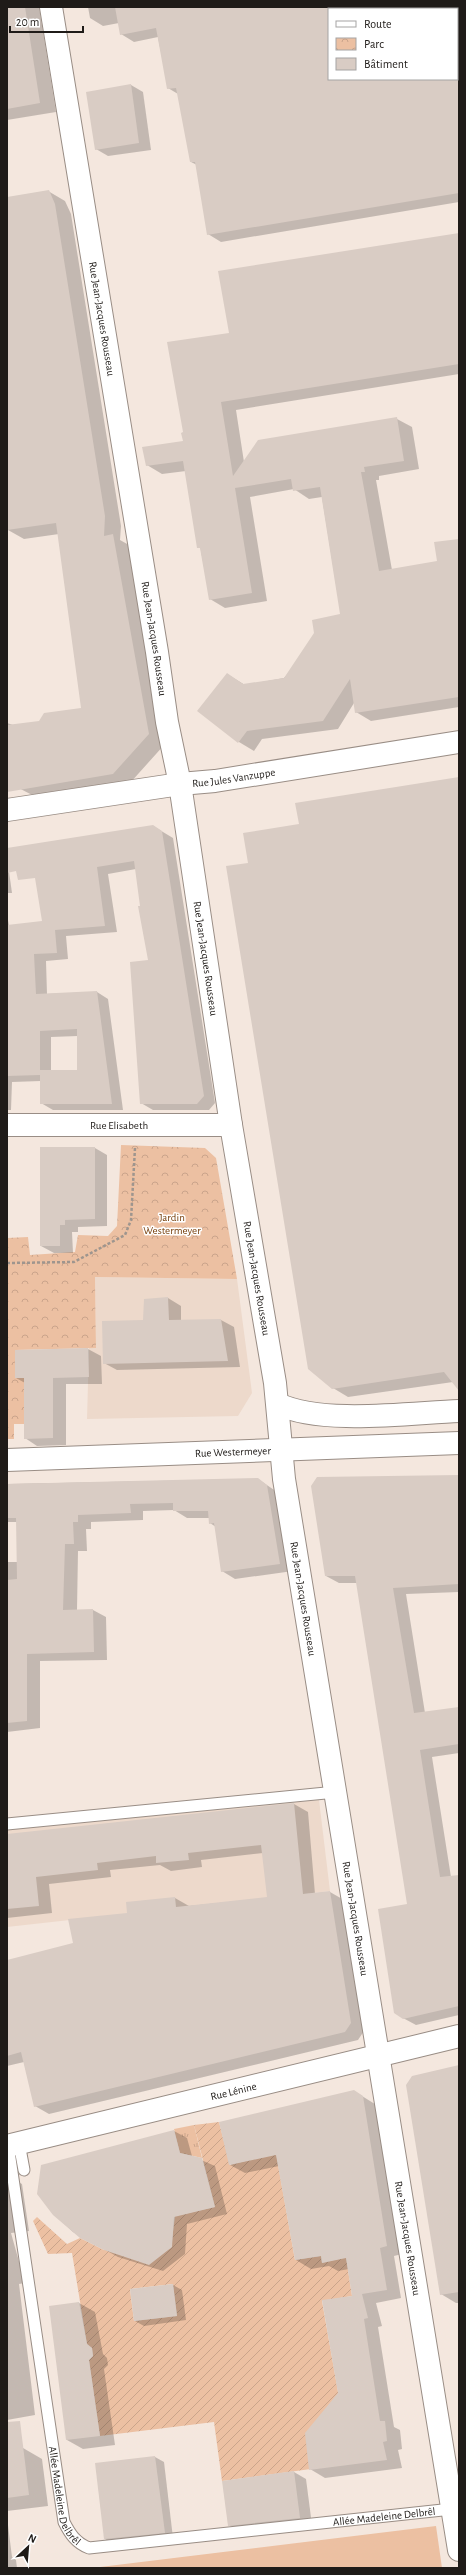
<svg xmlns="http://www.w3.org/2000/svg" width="466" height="2575" viewBox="0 0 466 2575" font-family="'Alegreya Sans',sans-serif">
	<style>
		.built { fill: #edd9cb }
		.grass { fill: url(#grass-tufts) }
		.park { fill: url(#park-crowns) }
		.garden { fill: url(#garden-furrows); fill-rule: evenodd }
		.pitch { fill: #ecc0a2 }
		.shadow { fill: #0003; fill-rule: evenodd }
		.building { fill: #d9ccc4; fill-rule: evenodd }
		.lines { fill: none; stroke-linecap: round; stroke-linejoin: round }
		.lane-casing { stroke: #998d85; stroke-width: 13 }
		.street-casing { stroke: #998d85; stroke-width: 24 }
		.secondary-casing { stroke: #998d85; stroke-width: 24 }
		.path { stroke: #9e958e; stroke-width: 2.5; stroke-dasharray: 3 2; stroke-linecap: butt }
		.lane { stroke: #fff; stroke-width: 11 }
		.street { stroke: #fff; stroke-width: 22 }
		.secondary { stroke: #fff; stroke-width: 22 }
		.labels { text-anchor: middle; stroke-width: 3; stroke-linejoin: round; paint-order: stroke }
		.street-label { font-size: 11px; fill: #1f1b18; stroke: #fff }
		.park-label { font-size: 11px; fill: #743c08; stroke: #fff }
	</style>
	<defs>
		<pattern id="grass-tufts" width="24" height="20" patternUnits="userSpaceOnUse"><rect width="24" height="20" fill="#ecc0a2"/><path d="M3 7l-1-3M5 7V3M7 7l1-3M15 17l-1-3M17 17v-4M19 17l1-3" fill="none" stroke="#caa48b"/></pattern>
		<pattern id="park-crowns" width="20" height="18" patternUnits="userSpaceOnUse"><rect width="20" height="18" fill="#ecc0a2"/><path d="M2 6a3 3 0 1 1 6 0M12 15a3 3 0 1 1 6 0" fill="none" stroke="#caa48b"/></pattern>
		<pattern id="garden-furrows" width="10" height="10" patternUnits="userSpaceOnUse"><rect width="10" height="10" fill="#ecc0a2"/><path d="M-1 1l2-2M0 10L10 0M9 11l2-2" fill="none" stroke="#caa48b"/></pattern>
	</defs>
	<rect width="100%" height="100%" fill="#f4e7de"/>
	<g class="built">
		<polygon points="95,1277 237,1279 252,1393 238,1416 87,1419 89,1348 96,1347"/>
		<polygon points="319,1800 330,1891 7,1927 7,1830"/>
	</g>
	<polygon class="grass" points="194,2125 202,2158 180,2153 174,2129"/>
	<polygon class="park" points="121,1145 205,1148 216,1158 237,1279 95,1277 96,1348 15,1350 15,1378 30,1378 24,1424 14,1424 14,1439 7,1439 7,1238 28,1237 30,1255 75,1252 78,1235 108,1236 117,1226"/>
	<path class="garden" d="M219,2122L230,2165L276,2153L295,2260L321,2256L322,2263L346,2257L352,2296L322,2301L343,2420L318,2468L222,2481L214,2422L100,2436L89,2360L93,2356L92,2348L87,2344L72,2253L48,2254L33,2221L37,2217L67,2244L80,2238L104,2250L165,2251L171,2248L175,2216L215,2207L194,2125ZM173,2284L177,2316L134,2321L130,2289Z"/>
	<polygon class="pitch" points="436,2526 442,2568 92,2568"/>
	<g class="shadow">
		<polygon points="7,7 39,7 56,112 7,120"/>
		<path d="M88,7H459V202L221,242L208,234L197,165L191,162L178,94L168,88L158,37L134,42L121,34L119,23L103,26L90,18ZM329,9H457V79H329Z"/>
		<polygon points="131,85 143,92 151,150 108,156 96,149"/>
		<polygon points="48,191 65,201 71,214 121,526 120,540 129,545 165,744 130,783 38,798 7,782 7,723 13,725 39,722 82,709 59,534 24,539 8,530 7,526 7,198"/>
		<polygon points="459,234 459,374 236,410 244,462 397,419 412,427 419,469 379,476 379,480 376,480 392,570 438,562 459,539 459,707 371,721 356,712 354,703 338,729 262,739 254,751 239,742 227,674 245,685 284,678 341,615 322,497 309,499 294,489 250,497 267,601 225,608 210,599 186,471 162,474 147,465 184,441 230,334"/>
		<polygon points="459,778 459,1387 453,1382 348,1397 333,1388 249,864 300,825"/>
		<path d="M153,826L173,838L215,1103L209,1110H153L141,1103L149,961L136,869L108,874L117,932L66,936L68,959L46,961L47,994L97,992L108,999L123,1110H53L41,1103V1081L12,1082L11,1110H7V914L9,926L44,922L31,845ZM78,1036V1071H51V1037Z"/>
		<polygon points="7,857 12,893 7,893"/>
		<polygon points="95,1148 107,1155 107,1226 78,1227 78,1232 72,1232 73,1253 54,1253 41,1246"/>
		<polygon points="168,1298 181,1306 181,1321 221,1320 234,1327 240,1367 117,1370 104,1363"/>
		<polygon points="88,1349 101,1356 102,1384 66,1384 66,1445 37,1446 25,1438 25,1383 16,1378 16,1351"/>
		<polygon points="459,1475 459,1592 406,1594 425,1713 459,1708 459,1753 432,1757 451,1877 459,1876 459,2015 416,2025 403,2018 408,1905 357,1583 339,1583 326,1576"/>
		<polygon points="258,1479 280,1494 293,1571 235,1579 222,1571 216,1527 210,1523 210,1518 187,1518 174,1510 143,1511 143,1520 91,1522 91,1529 86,1529 87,1551 78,1551 77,1610 93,1610 106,1617 107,1660 40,1661 40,1728 7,1732 7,1562 18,1562 17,1522 7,1522 7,1484"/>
		<polygon points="294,1804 308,1812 315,1894 330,1892 344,1900 364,2031 358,2040 49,2114 35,2106 24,2062 7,2066 7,1961 74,1944 128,1914 175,1898 189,1906 268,1898 263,1853 201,1860 202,1867 171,1871 160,1865 110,1870 111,1877 49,1884 52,1913 7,1918 7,1835"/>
		<polygon points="459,2066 459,2303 456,2303 441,2294"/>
		<polygon points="354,2091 378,2106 402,2254 394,2256 401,2298 376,2303 382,2326 378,2327 394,2427 400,2430 402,2449 398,2450 402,2468 325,2478 310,2469 339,2393 353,2297 349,2269 338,2271 329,2266 311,2269 296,2260 279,2166 245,2173 230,2165"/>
		<polygon points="174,2131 187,2138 192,2156 215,2166 227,2214 187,2224 185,2254 163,2271 118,2257 73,2232 54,2214 42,2166"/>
		<polygon points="7,2176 22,2184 29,2231 11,2233 25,2283 19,2284 35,2415 7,2420"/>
		<polygon points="173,2285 182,2290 186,2320 144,2326 135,2321"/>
		<polygon points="79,2303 95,2312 103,2354 107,2358 108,2365 104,2369 115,2445 83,2449 67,2440 50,2307"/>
		<polygon points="23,2448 42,2459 48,2506 7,2511 7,2450"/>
		<polygon points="155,2457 164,2462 173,2538 114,2544 105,2539 96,2464"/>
		<polygon points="294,2472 306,2479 312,2525 242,2533 229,2525"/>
		<polygon points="7,2517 12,2557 16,2560 17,2568 7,2568"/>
	</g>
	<g class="building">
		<polygon points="7,7 25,7 40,103 7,109"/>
		<polygon points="115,7 329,7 329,79 459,79 459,193 207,235 195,162 190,162 176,88 167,89 156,28 120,35"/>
		<polygon points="131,84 139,143 95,150 86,92"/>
		<polygon points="49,190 55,204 105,516 104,536 113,534 149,734 113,774 7,792 7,725 39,721 44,713 81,708 56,523 7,530 7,197"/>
		<polygon points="459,233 459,364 221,402 233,476 258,440 397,417 404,461 364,467 365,472 361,472 379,571 437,561 434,542 459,539 459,697 355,713 350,679 323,721 247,731 238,743 197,711 227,673 243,684 284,678 314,633 312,620 340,614 320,487 293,491 291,479 235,488 252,593 209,600 200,548 197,548 183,461 146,466 142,447 183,441 181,433 183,432 167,342 229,333 218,271"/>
		<polygon points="459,777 459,1391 444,1372 332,1389 308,1369 226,866 248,863 243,833 299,824 295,803"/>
		<path d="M153,825L162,831L204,1096L197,1104H140L130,962L148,960L138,906H140L134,861L97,867L105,926L55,930L57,953L34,954L36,994L97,991L112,1104H40V1075L7,1076V925L42,921L35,878L18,880L16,871L7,873V848ZM77,1029V1070H40V1031Z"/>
		<polygon points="40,1147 95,1147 95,1219 65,1220 65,1225 60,1225 60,1246 40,1246"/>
		<polygon points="168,1297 169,1320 221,1319 228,1361 103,1364 102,1321 143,1320 144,1299"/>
		<polygon points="88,1348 89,1377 53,1378 53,1438 24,1439 24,1378 15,1378 15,1350"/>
		<polygon points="459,1475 459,1584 393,1588 414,1713 459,1707 459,1744 420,1750 440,1877 459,1875 459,2006 403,2019 394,2013 378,1909 407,1904 355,1576 325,1576 311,1486 317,1477"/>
		<polygon points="258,1478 267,1485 280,1564 221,1572 214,1523 209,1524 208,1511 173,1511 173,1503 130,1504 131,1513 78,1515 78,1522 73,1522 74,1544 65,1544 63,1610 93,1609 94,1652 27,1654 27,1721 7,1723 7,1580 17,1579 16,1518 7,1518 7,1484"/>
		<polygon points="294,1803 303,1894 330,1891 351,2023 345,2032 34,2107 21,2052 7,2056 7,1960 73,1943 68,1919 127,1913 126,1902 175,1897 176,1907 267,1897 261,1845 188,1853 189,1860 156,1863 156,1856 97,1863 98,1870 36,1877 39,1906 7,1909 7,1834"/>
		<polygon points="459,2065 459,2292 440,2295 406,2085 412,2076"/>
		<polygon points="354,2090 363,2096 387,2246 380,2248 387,2290 362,2294 368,2318 364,2319 380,2421 385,2421 387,2441 383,2442 387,2460 309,2470 305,2433 338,2393 322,2300 352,2296 346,2258 322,2263 321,2256 295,2260 276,2155 229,2165 219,2122"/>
		<polygon points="174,2130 180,2153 202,2158 215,2207 174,2217 172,2247 149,2265 104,2250 80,2238 53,2215 37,2194 41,2165"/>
		<polygon points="173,2284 177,2316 134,2321 130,2289"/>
		<polygon points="79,2302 87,2344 92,2348 93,2356 89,2360 100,2436 66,2440 49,2306"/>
		<polygon points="20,2421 29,2495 7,2498 7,2422"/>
		<polygon points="155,2456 165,2533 104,2539 95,2463"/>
		<polygon points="294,2471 300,2518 228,2526 222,2481"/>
	</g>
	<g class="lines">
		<g class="lane-casing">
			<g id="lane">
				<polyline points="7,1824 336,1792"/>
				<polyline points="19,2143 24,2170"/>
				<path id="s1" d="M8,2145L64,2522C70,2534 76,2543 89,2548L452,2509"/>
			</g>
		</g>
		<g class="street-casing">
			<g id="street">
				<path id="s2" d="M51,7L157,652L167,722L180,784L231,1125L275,1383L284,1479L459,2550"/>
				<path id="s3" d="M7,810L180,784L215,781L459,742"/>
				<path id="s4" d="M7,1125H231"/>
				<path d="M278,1404C322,1425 409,1413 459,1411"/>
			</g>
		</g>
		<g class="secondary-casing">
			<g id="secondary">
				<path id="s5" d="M7,1460L459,1443"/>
				<path id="s6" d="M7,2146L459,2036"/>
			</g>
		</g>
		<polyline class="path" points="7,1263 74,1262 125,1235 131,1220 135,1148"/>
		<use href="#lane" class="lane"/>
		<use href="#street" class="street"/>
		<use href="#secondary" class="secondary"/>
	</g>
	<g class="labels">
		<g class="street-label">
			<text dy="4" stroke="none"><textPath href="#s2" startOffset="316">Rue Jean-Jacques Rousseau</textPath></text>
			<text dy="4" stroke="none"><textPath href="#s2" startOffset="640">Rue Jean-Jacques Rousseau</textPath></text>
			<text dy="4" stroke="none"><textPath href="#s3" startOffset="229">Rue Jules Vanzuppe</textPath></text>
			<text dy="4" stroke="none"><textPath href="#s2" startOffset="964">Rue Jean-Jacques Rousseau</textPath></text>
			<text dy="4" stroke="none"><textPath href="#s4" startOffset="112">Rue Elisabeth</textPath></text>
			<text dy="4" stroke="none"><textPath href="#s2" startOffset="1288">Rue Jean-Jacques Rousseau</textPath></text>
			<text dy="4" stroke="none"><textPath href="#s5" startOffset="226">Rue Westermeyer</textPath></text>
			<text dy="4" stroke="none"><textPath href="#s2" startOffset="1612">Rue Jean-Jacques Rousseau</textPath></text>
			<text dy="4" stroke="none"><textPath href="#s2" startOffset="1936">Rue Jean-Jacques Rousseau</textPath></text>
			<text dy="4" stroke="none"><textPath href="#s6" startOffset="233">Rue Lénine</textPath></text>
			<text dy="4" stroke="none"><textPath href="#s2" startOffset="2260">Rue Jean-Jacques Rousseau</textPath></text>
			<text dy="4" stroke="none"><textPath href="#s1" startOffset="356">Allée Madeleine Delbrêl</textPath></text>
			<text dy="4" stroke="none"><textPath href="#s1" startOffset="715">Allée Madeleine Delbrêl</textPath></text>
		</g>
		<g class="park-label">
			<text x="172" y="1221">Jardin<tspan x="172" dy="13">Westermeyer</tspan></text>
		</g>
	</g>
	<rect width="466" height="2575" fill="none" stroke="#1f1b18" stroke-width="16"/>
	<rect x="328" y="8" width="130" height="72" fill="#ffffff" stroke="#a5a4a3"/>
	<rect x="336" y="21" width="20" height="6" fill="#ffffff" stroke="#a5a4a3"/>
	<text x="364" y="28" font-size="12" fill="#1f1b18">Route</text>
	<rect x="336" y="38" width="20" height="12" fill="url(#park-crowns)" stroke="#a5a4a3"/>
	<text x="364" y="48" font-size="12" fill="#1f1b18">Parc</text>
	<rect x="336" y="58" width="20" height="12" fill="#d9ccc4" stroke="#a5a4a3"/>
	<text x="364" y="68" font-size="12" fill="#1f1b18">Bâtiment</text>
	<g transform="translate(28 2547) rotate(26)" stroke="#ffffff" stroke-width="3" paint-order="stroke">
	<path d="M0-3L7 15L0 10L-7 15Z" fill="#1f1b18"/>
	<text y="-6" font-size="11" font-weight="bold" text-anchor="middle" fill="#1f1b18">N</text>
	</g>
	<path d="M10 26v6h73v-6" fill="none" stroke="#1f1b18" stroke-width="2"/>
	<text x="16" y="26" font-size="12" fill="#1f1b18" stroke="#ffffff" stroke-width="3" paint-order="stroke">20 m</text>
</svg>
